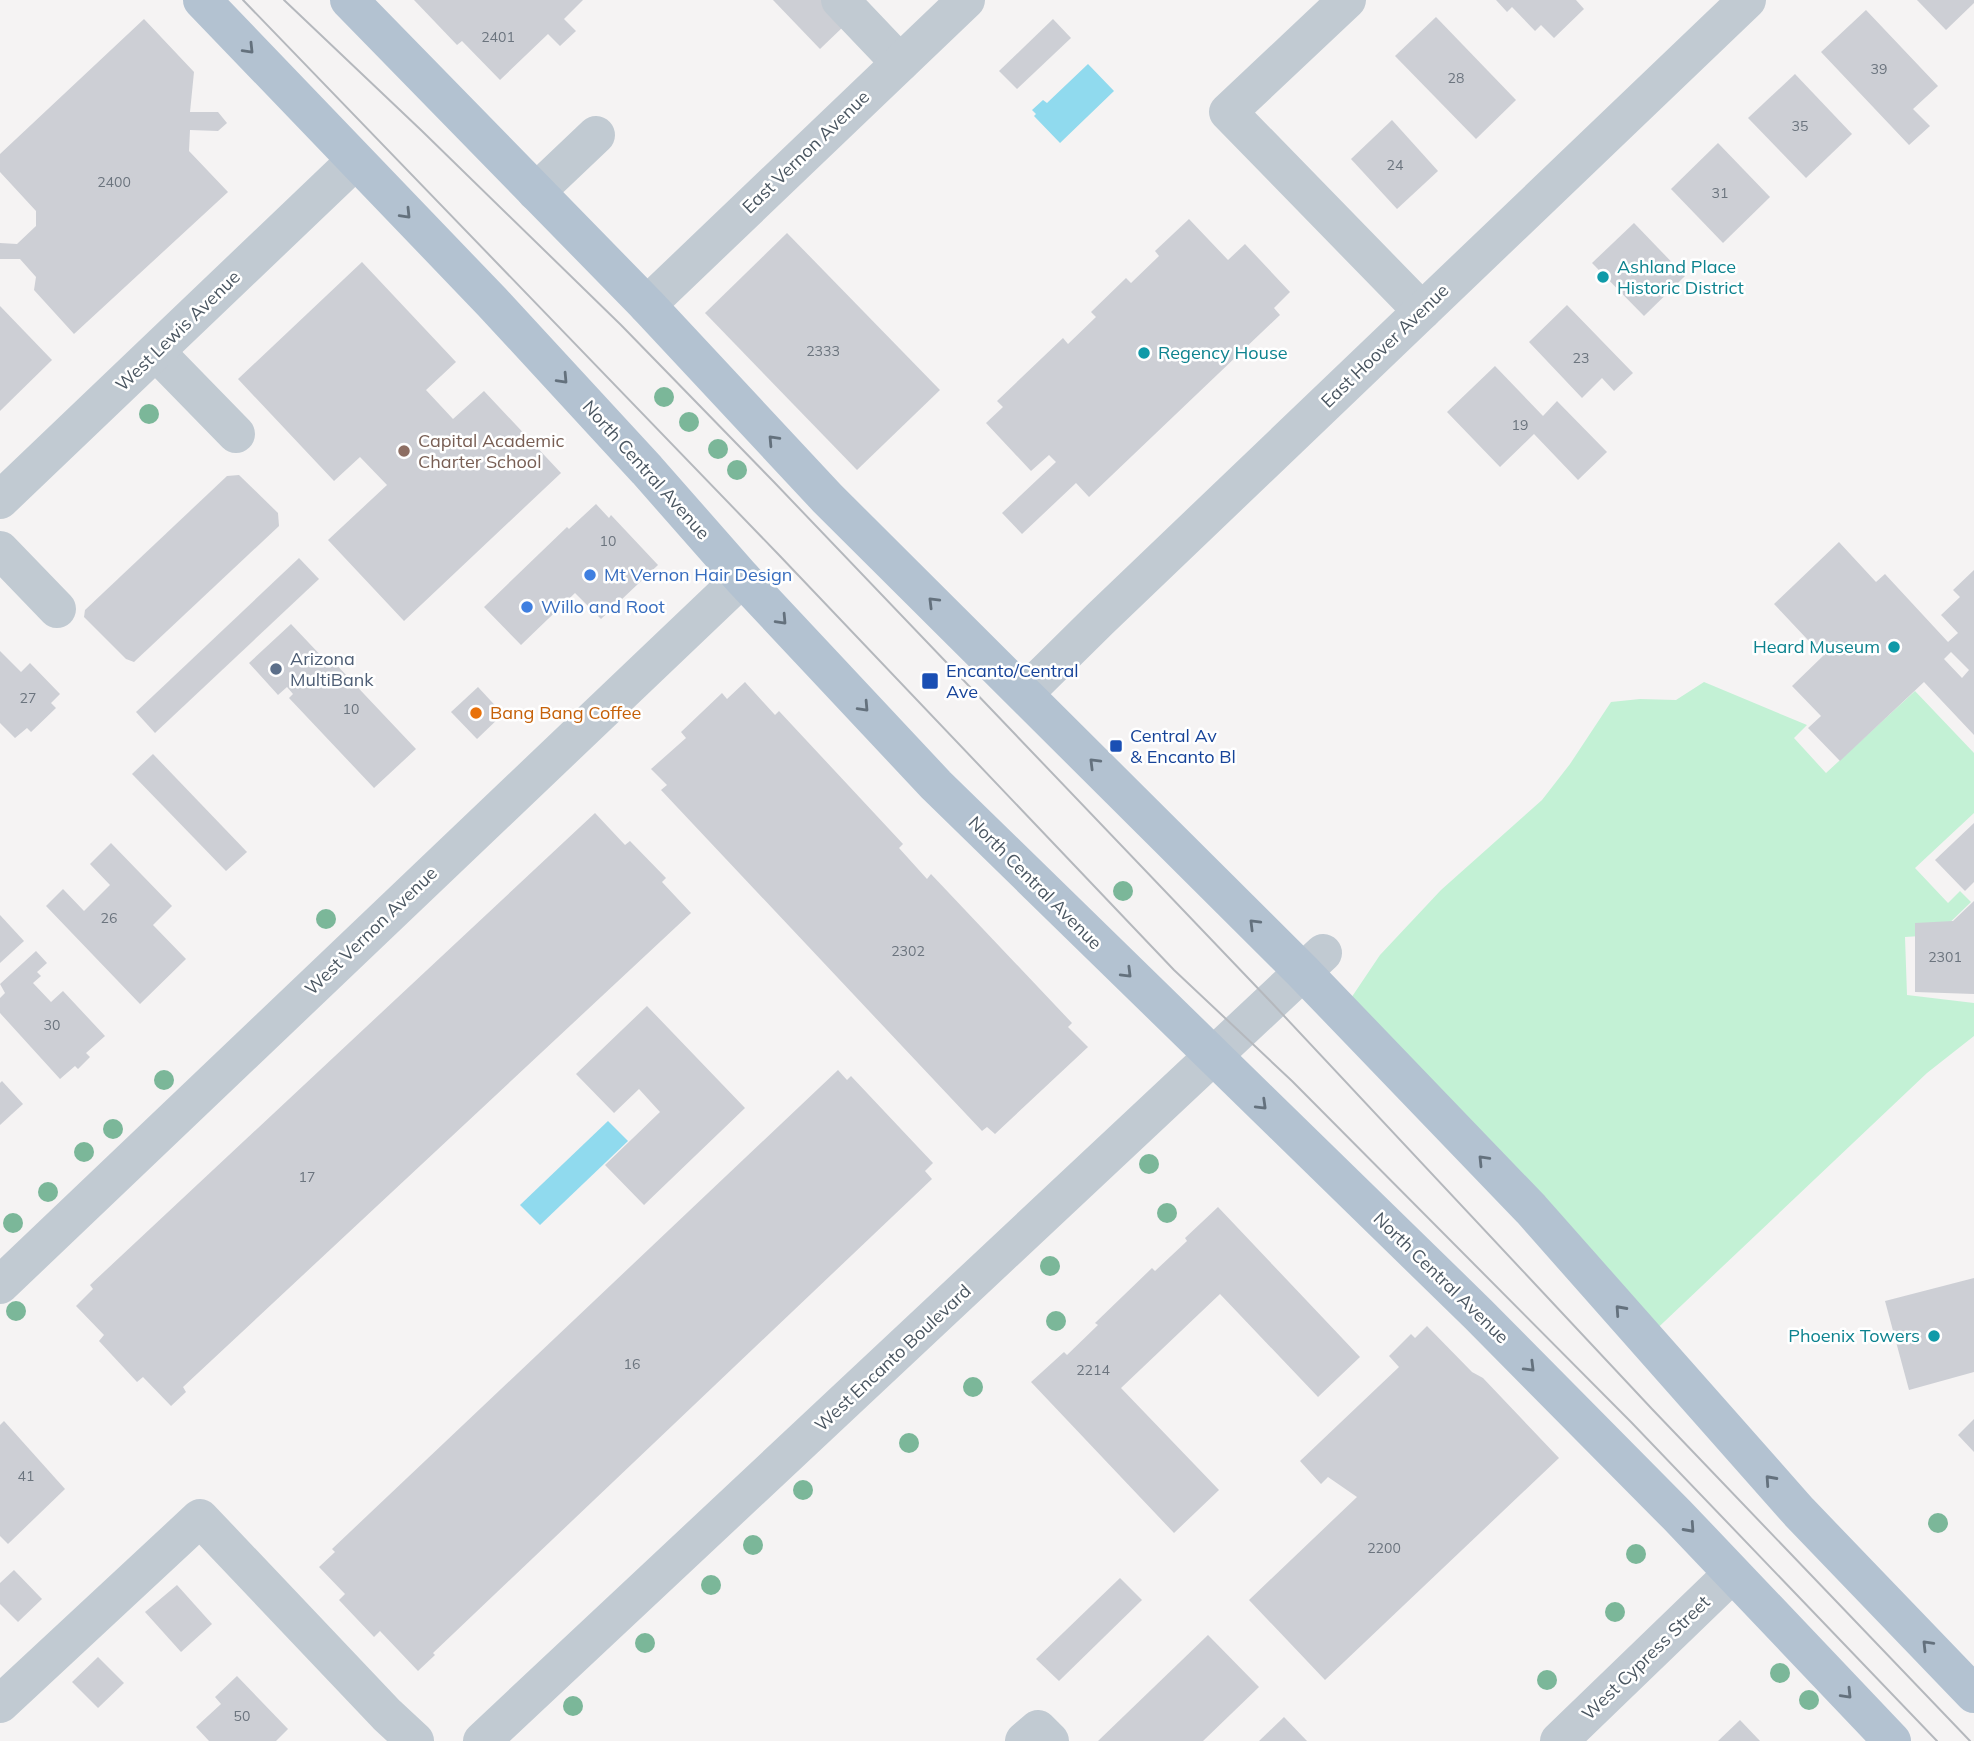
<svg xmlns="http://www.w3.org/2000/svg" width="1974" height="1741" viewBox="0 0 1974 1741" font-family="Mulish,sans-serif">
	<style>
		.green { fill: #c3f1d5 }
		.water { fill: #90daee }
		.building { fill: #cdcfd5; fill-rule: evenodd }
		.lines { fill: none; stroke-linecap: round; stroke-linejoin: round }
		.minor { stroke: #c1cad2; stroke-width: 38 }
		.major { stroke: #b3c2d1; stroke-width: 38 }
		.tram { stroke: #b5b8bd; stroke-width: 2 }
		.tree { fill: #7bb799 }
		.oneway { stroke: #64717d }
		.culture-dot { fill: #0f9aa8; stroke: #fff; stroke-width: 2.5 }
		.education-dot { fill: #8d6e63; stroke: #fff; stroke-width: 2.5 }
		.shop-dot { fill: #3f7fe0; stroke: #fff; stroke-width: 2.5 }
		.service-dot { fill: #5c6f8a; stroke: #fff; stroke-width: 2.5 }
		.transit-dot { fill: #1a4fb4; stroke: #fff; stroke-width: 2.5 }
		.food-dot { fill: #e8710a; stroke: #fff; stroke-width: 2.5 }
		.labels { text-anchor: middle; stroke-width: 5; stroke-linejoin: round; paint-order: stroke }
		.number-label { font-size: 14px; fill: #6b747e }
		.street-label { font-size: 18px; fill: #4a5661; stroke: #fff }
		.culture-label { font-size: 18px; fill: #0d838f; stroke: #fff; text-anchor: start }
		.education-label { font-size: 18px; fill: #785e54; stroke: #fff; text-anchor: start }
		.shop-label { font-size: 18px; fill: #366cbe; stroke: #fff; text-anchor: start }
		.service-label { font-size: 18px; fill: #4e5e75; stroke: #fff; text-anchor: start }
		.transit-label { font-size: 18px; fill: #164399; stroke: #fff; text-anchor: start }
		.food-label { font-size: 18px; fill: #c56008; stroke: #fff; text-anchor: start }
	</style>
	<rect width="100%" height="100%" fill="#f5f3f3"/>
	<polygon class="green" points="1704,682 1807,725 1794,738 1826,773 1915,691 1974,753 1974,813 1915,868 1948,903 1960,891 1971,902 1937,935 1905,937 1907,995 1974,1003 1974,1036 1927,1073 1646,1339 1341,1013 1380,955 1441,890 1542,800 1570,764 1611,702 1640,699 1676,700"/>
	<g class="water">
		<polygon points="1088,64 1114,91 1060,143 1034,116 1036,114 1032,110 1043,100 1047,103"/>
		<polygon points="608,1121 628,1141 540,1225 520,1205"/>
	</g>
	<g class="building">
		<polygon points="414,0 583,0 564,19 576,31 560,46 548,34 500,80 462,41 457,45"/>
		<polygon points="773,0 821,0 845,25 820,49"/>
		<polygon points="1496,0 1576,0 1584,9 1554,38 1541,25 1535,31 1512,7 1507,12"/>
		<polygon points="1917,0 1974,0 1974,3 1946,30"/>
		<polygon points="1866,10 1938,86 1913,109 1930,126 1909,145 1821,52"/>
		<polygon points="1436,17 1516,100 1476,139 1395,56"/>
		<polygon points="144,19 194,72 190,112 218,112 227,123 218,131 190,130 189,151 228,192 74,334 34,290 36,277 20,259 0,259 0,243 17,244 36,226 36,211 0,172 0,154"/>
		<polygon points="1053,19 1071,38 1017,89 999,71"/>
		<polygon points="1795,74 1852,134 1806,178 1748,118"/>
		<polygon points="1392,120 1438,171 1397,209 1351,159"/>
		<polygon points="1718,143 1770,197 1723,243 1671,189"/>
		<polygon points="1189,219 1228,260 1245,244 1290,292 1274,308 1280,315 1089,497 1076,483 1022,534 1002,513 1056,462 1049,455 1031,471 986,423 1003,407 997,401 1063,338 1068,344 1096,317 1091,312 1126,278 1131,283 1159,256 1155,251"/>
		<polygon points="1634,223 1685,276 1644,316 1592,263"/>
		<polygon points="787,233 940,390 857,470 705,313"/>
		<polygon points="362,262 456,362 426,390 453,419 484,391 561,473 404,621 328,540 387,485 360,457 334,481 238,379"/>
		<polygon points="1567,305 1633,373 1614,391 1602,378 1582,398 1529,342"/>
		<polygon points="0,306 52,360 0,411"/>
		<polygon points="1495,366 1543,416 1557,401 1607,452 1578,480 1534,434 1500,467 1447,412"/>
		<polygon points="239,475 278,513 279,526 134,662 126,659 84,617 85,610 227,476"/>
		<polygon points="596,504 609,518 611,515 658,565 601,619 575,593 521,645 484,607 567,527 569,529"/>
		<path d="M1839,542L1876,582L1885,574L1948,642L1958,633L1941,615L1960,597L1953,590L1974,570V735L1924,682L1840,761L1808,728L1821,716L1792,686L1823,656L1774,604ZM1951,652L1969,670L1962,678L1944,659Z"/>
		<polygon points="299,558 319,579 155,733 136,712"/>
		<polygon points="291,624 326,661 330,658 416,749 374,788 289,698 293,694 287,687 278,695 249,663"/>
		<polygon points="0,651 21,672 30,663 60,694 51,703 56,708 31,732 27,728 15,738 0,723"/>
		<polygon points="745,682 775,715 779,711 903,844 899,848 927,879 931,874 1072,1023 1068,1027 1088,1047 995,1134 987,1127 982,1131 661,790 667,785 651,769 686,738 681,732 722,693 727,699"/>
		<polygon points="478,687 503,714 477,739 451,712"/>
		<polygon points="153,754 247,852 226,871 132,774"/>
		<polygon points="595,813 625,845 630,841 666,878 662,882 691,913 183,1387 186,1392 171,1406 143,1377 137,1382 99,1341 104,1335 76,1306 93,1289 90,1285"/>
		<polygon points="1974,823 1974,882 1965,891 1935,860"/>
		<polygon points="111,843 172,906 153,925 186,959 140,1004 46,906 63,889 84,911 110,885 90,864"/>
		<polygon points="1974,901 1974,994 1915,992 1915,923 1953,921"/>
		<polygon points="0,915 24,941 0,963"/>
		<polygon points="36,951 47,963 37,972 41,976 33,983 51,1002 63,991 105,1036 86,1053 90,1057 78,1069 75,1066 60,1079 0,1013 0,998 5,993 0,984"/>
		<polygon points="647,1006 745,1108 644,1205 605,1165 660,1112 639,1089 614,1113 576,1074"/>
		<polygon points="838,1070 847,1080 851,1076 933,1163 925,1171 932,1179 433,1653 435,1655 418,1671 380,1631 374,1637 339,1600 345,1594 319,1567 335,1552 332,1549"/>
		<polygon points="2,1081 23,1104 0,1125 0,1083"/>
		<polygon points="1218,1207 1360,1357 1318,1397 1220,1294 1121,1388 1219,1490 1174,1533 1031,1382 1064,1352 1067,1355 1098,1325 1095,1323 1152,1268 1155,1271 1187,1241 1185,1238"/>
		<polygon points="1974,1278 1974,1372 1909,1390 1885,1301"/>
		<polygon points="1427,1326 1472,1372 1483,1378 1559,1458 1325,1680 1249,1600 1357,1497 1328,1477 1321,1484 1300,1461 1399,1367 1389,1356 1411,1334 1415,1338"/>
		<polygon points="1974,1419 1974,1452 1958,1435"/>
		<polygon points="4,1421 65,1489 8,1544 0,1536 0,1425"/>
		<polygon points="14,1570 42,1599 18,1622 0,1604 0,1583"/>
		<polygon points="1120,1578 1142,1600 1059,1681 1036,1659"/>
		<polygon points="177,1585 212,1624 181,1652 145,1612"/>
		<polygon points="1208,1635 1259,1687 1203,1741 1098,1741"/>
		<polygon points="98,1657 124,1683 98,1708 72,1682"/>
		<polygon points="237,1676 288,1729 276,1741 209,1741 196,1727 221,1704 215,1697"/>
		<polygon points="1284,1717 1307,1741 1259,1741"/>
		<polygon points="1740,1720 1760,1741 1718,1741"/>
	</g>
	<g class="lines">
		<g class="minor">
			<polyline points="840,0 900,63"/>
			<polyline points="1347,0 1228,112 1422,311"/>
			<polyline points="536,192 596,135"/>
			<polyline points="647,305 966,0"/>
			<polyline points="156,352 236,434"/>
			<polyline points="0,500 355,161"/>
			<polyline points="0,550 57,609"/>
			<polyline points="1025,693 1100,619 1747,0"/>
			<polyline points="0,1285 742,578"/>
			<polyline points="0,1704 200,1518 387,1715 415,1741"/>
			<polyline points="482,1741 1323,953"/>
			<polyline points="1024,1741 1038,1729 1050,1741"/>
			<polyline points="1559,1741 1732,1574"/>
		</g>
		<g class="major">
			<polyline points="202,0 492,302 647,470 742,578 936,785 1478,1314 1677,1515 1892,1741"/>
			<polyline points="349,0 647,305 827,498 1303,972 1531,1209 1799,1512 1974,1694"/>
		</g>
		<g class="tram">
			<polyline points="243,0 779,555 1174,970 1292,1081 1631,1422 1937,1741"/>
			<polyline points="284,0 422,131 621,325 773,481 1271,1002 1652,1409 1970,1741"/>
		</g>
	</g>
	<g class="tree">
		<circle cx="664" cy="397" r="10"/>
		<circle cx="149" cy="414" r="10"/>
		<circle cx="689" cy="422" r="10"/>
		<circle cx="718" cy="449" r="10"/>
		<circle cx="737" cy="470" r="10"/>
		<circle cx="1123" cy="891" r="10"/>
		<circle cx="326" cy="919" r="10"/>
		<circle cx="164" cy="1080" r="10"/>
		<circle cx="113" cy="1129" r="10"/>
		<circle cx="84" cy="1152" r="10"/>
		<circle cx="1149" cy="1164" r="10"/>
		<circle cx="48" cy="1192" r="10"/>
		<circle cx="1167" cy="1213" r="10"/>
		<circle cx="13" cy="1223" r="10"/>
		<circle cx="1050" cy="1266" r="10"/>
		<circle cx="16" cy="1311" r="10"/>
		<circle cx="1056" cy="1321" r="10"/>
		<circle cx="973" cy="1387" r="10"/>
		<circle cx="909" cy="1443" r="10"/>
		<circle cx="803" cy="1490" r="10"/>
		<circle cx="1938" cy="1523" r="10"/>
		<circle cx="753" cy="1545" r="10"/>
		<circle cx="1636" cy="1554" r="10"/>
		<circle cx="711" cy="1585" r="10"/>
		<circle cx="1615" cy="1612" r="10"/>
		<circle cx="645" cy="1643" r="10"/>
		<circle cx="1780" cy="1673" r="10"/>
		<circle cx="1547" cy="1680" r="10"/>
		<circle cx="1809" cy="1700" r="10"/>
		<circle cx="573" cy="1706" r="10"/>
	</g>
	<defs><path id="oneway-chevron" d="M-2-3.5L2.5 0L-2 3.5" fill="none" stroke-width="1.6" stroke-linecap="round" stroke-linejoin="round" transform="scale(1.75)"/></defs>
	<g class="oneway">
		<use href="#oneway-chevron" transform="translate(249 49) rotate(46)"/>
		<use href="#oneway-chevron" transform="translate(406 214) rotate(46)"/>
		<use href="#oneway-chevron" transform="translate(563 379) rotate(47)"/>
		<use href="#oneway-chevron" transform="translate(773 440) rotate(-133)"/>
		<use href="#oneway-chevron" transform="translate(933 602) rotate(-135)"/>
		<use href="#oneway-chevron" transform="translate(782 620) rotate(47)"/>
		<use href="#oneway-chevron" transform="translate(864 707) rotate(47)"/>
		<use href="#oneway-chevron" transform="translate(1094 763) rotate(-135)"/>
		<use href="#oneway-chevron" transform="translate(1254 924) rotate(-135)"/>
		<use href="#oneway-chevron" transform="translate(1127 973) rotate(45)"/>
		<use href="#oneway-chevron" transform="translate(1262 1105) rotate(44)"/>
		<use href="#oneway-chevron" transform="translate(1483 1160) rotate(-134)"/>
		<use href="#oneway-chevron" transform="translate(1620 1310) rotate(-132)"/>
		<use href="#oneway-chevron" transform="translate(1530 1367) rotate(45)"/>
		<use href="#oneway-chevron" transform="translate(1770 1480) rotate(-132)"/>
		<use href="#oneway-chevron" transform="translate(1690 1528) rotate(48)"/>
		<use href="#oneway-chevron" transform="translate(1927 1645) rotate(-134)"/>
		<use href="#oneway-chevron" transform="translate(1847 1694) rotate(46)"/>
	</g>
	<g class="culture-dot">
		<circle cx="1603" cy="277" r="7"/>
		<circle cx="1144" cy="353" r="7"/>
		<circle cx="1894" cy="647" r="7"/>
		<circle cx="1934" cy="1336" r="7"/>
	</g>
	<circle class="education-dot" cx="404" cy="451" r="7"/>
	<g class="shop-dot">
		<circle cx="590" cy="575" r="7"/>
		<circle cx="527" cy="607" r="7"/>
	</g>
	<circle class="service-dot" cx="276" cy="669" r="7"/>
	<g class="transit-dot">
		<rect x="921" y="672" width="18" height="18" rx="3.5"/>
		<rect x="1109" y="739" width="14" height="14" rx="3.5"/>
	</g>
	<circle class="food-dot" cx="476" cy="713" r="7"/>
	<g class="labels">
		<g class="number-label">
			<text x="498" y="42">2401</text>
			<text x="1879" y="74">39</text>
			<text x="1456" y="83">28</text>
			<text x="1800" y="131">35</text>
			<text x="1395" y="170">24</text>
			<text x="114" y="187">2400</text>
			<text x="1720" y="198">31</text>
			<text x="823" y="356">2333</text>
			<text x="1581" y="363">23</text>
			<text x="1520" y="430">19</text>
			<text x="608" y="546">10</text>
			<text x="28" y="703">27</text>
			<text x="351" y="714">10</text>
			<text x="109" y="923">26</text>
			<text x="908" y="956">2302</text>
			<text x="1945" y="962">2301</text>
			<text x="52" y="1030">30</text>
			<text x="307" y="1182">17</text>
			<text x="632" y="1369">16</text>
			<text x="1093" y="1375">2214</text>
			<text x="26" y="1481">41</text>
			<text x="1384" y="1553">2200</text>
			<text x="242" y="1721">50</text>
		</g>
		<g class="street-label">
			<text transform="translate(806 152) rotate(-44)" y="6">East Vernon Avenue</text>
			<text transform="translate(178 331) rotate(-44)" y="6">West Lewis Avenue</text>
			<text transform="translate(1385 346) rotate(-44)" y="6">East Hoover Avenue</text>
			<text transform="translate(646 470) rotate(48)" y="6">North Central Avenue</text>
			<text transform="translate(1035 883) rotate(45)" y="6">North Central Avenue</text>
			<text transform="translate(371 931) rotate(-44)" y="6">West Vernon Avenue</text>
			<text transform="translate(1441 1278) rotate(44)" y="6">North Central Avenue</text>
			<text transform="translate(893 1358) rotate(-43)" y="6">West Encanto Boulevard</text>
			<text transform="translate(1646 1658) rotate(-44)" y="6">West Cypress Street</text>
		</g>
		<g class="culture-label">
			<text x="1617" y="273">Ashland Place<tspan x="1617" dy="21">Historic District</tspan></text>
			<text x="1158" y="359">Regency House</text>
			<text x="1880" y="653" text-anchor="end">Heard Museum</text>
			<text x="1920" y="1342" text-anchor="end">Phoenix Towers</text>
		</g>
		<g class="education-label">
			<text x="418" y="447">Capital Academic<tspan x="418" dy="21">Charter School</tspan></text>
		</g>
		<g class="shop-label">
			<text x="604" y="581">Mt Vernon Hair Design</text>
			<text x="541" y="613">Willo and Root</text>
		</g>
		<g class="service-label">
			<text x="290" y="665">Arizona<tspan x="290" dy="21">MultiBank</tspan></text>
		</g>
		<g class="transit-label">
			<text x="946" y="677">Encanto/Central<tspan x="946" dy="21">Ave</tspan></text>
			<text x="1130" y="742">Central Av<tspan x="1130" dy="21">&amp; Encanto Bl</tspan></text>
		</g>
		<g class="food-label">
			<text x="490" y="719">Bang Bang Coffee</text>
		</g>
	</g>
</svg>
